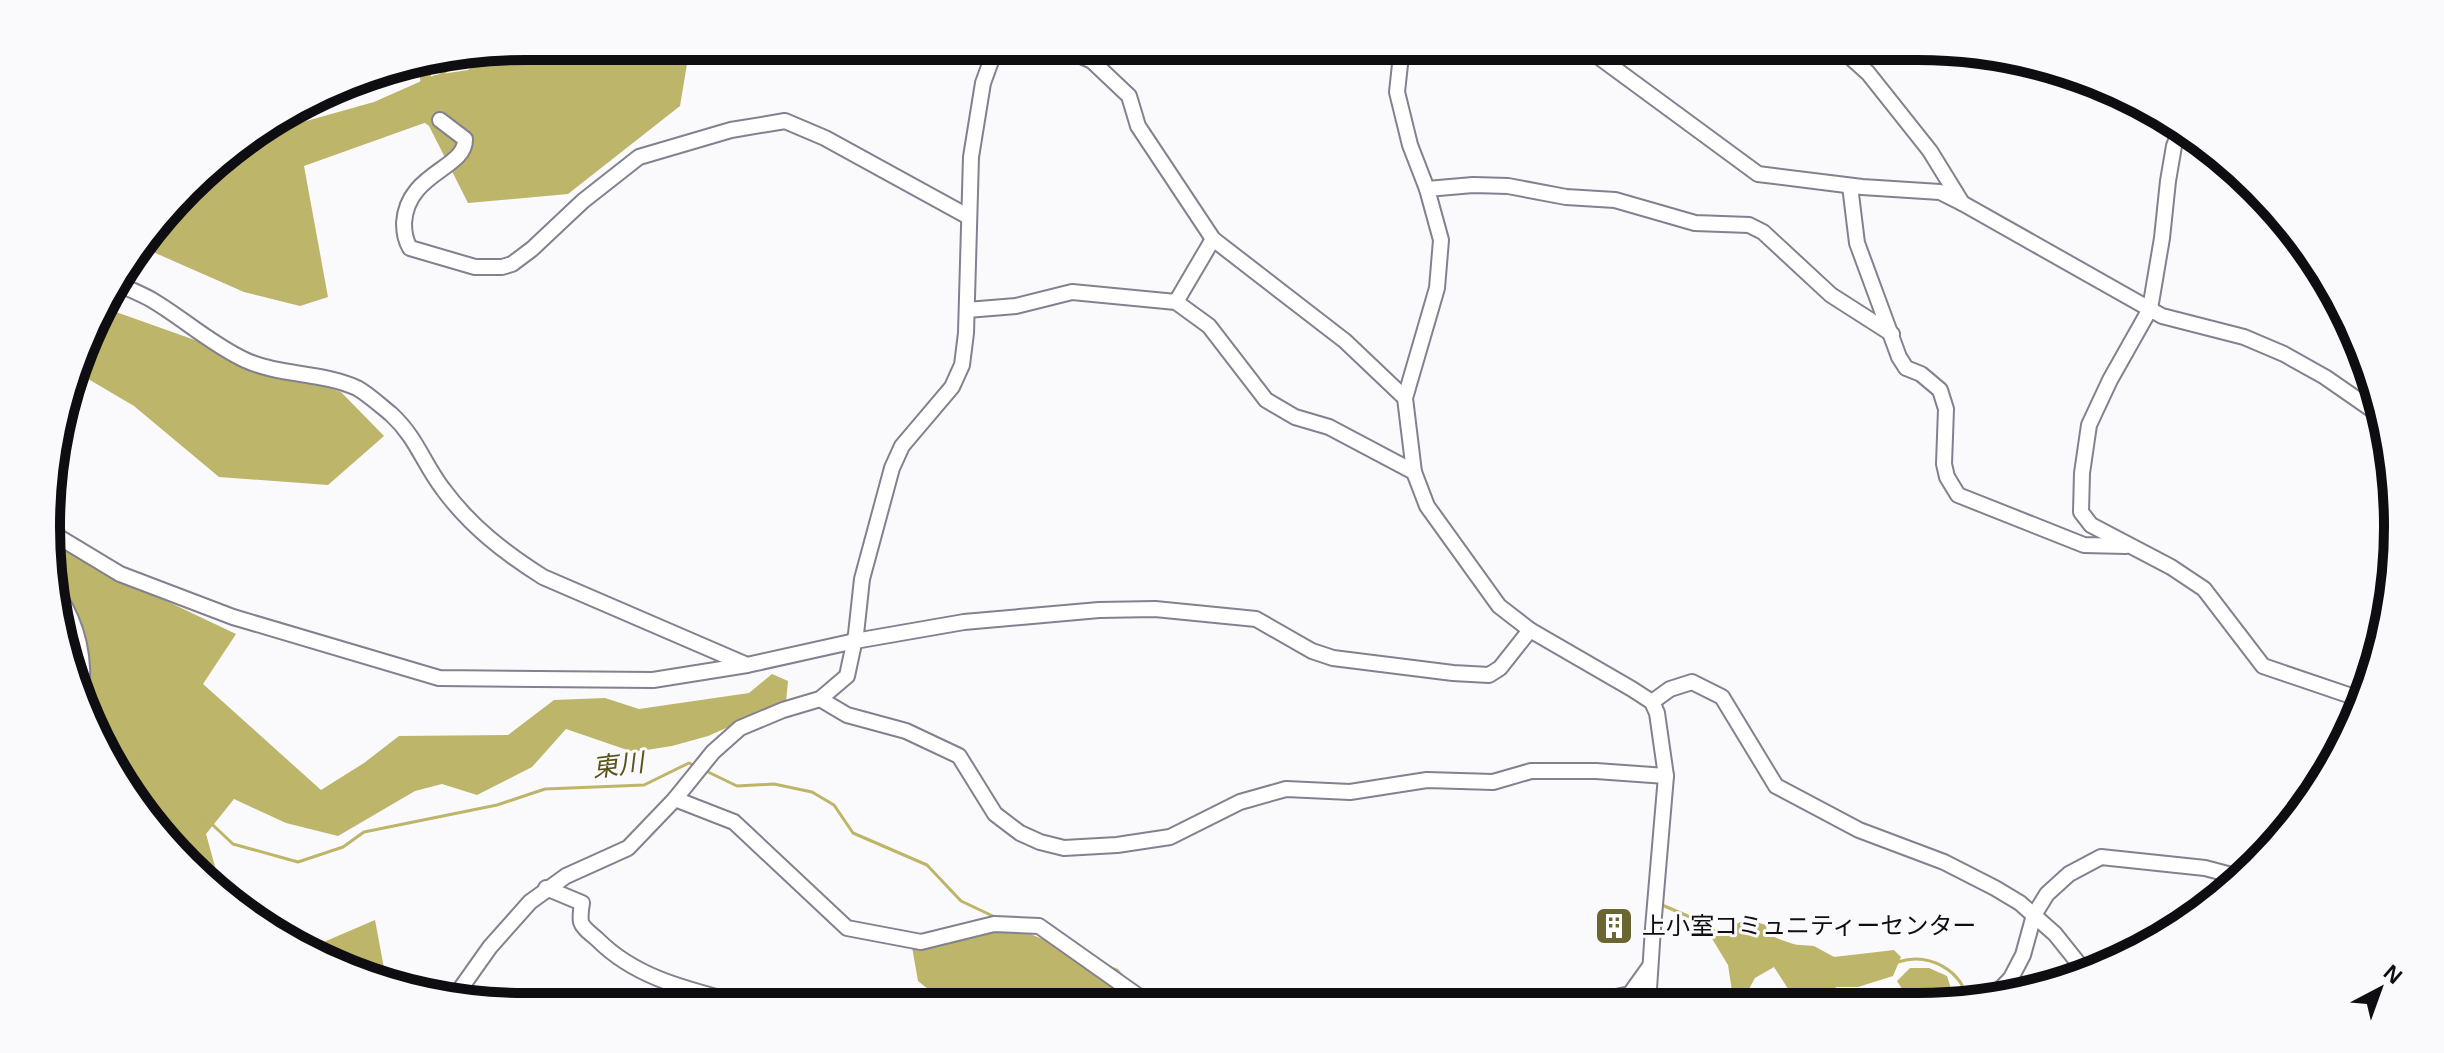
<svg xmlns="http://www.w3.org/2000/svg" width="2444" height="1053" viewBox="0 0 2444 1053" font-family="Helvetica,'Noto Sans JP',sans-serif">
	<style>
		.forest { fill: #bdb569 }
		.lines { fill: none; stroke-linecap: round; stroke-linejoin: round }
		.stream { stroke: #bdb568; stroke-width: 3 }
		.canal { stroke: #bdb568; stroke-width: 11 }
		.minor-casing { stroke: #83808f; stroke-width: 18 }
		.minor { stroke: #fff; stroke-width: 14 }
		.labels { text-anchor: middle; stroke-width: 6; stroke-linejoin: round; paint-order: stroke }
		.poi-label { font-size: 24px; fill: #0e0d12; stroke: #faf9fc; text-anchor: start }
		.water-label { font-size: 26px; font-style: italic; fill: #595219; stroke: #faf9fc }
		.rim { fill: none; stroke: #0e0d12; stroke-width: 10 }
	</style>
	<rect width="100%" height="100%" fill="#faf9fc"/>
	<g class="forest">
		<polygon points="527,46 690,46 680,106 568,194 468,203 427,122 304,166 328,297 300,306 244,292 153,252 145,245 210,165 267,132 374,102 435,75 468,70 489,52"/>
		<polygon points="102,307 341,392 384,436 328,485 219,477 134,406 78,373"/>
		<polygon points="52,536 116,577 236,634 203,684 321,790 364,763 399,736 508,735 554,700 605,698 639,709 749,693 772,674 788,681 786,702 708,736 672,746 633,752 566,729 532,767 477,795 442,784 415,791 338,836 286,823 234,799 206,834 221,888 252,912 210,888 110,766 50,590"/>
		<polygon points="1746,919 1766,925 1767,933 1787,944 1814,946 1834,957 1894,950 1901,957 1893,976 1858,987 1836,987 1829,1003 1786,1003 1794,998 1774,967 1755,978 1744,998 1732,991 1728,965 1711,937"/>
		<polygon points="375,920 387,984 372,981 312,947"/>
		<polygon points="974,923 1025,932 1118,969 1149,1005 1061,1005 1048,992 1017,1006 949,1006 918,981 912,947"/>
		<polygon points="1910,968 1929,968 1947,976 1953,995 1952,1003 1911,1003 1897,981"/>
	</g>
	<g class="lines">
		<g class="stream">
			<polyline points="265,133 290,129 326,129 386,110 414,87 434,80 466,56"/>
			<polyline points="91,710 233,844 298,862 343,847 364,832 497,805 545,789 644,785 689,763 695,766"/>
			<polyline points="706,771 737,786 774,784 812,792 834,805 853,833 927,865 961,901 997,918"/>
			<path d="M1662,905L1704,923L1720,935L1740,927L1829,958L1898,962C1929,952 1963,970 1968,1003"/>
			<polyline points="1053,944 1066,954"/>
			<polyline points="1115,988 1137,1005"/>
		</g>
		<polyline class="canal" points="424,63 430,120"/>
		<g class="minor-casing">
			<g id="minor">
				<polyline points="1059,46 1092,61 1129,96 1138,126 1213,239 1345,341 1405,398"/>
				<polyline points="1402,46 1397,92 1410,145 1427,189 1441,240 1437,288 1405,398 1414,472 1427,506 1499,606 1530,630 1632,689 1652,702 1657,713 1666,776 1653,928 1649,989 1650,1004"/>
				<polyline points="1584,46 1758,174 1862,187 1940,192 1962,203"/>
				<polyline points="1838,46 1868,73 1930,151 1962,203 2162,316 2244,337 2284,354 2325,377 2374,411"/>
				<path d="M440,120L465,139C466,169 407,172 404,223C404,232 405,240 410,248L475,267H502L512,264L532,249L583,201L639,157L731,130L785,121L825,138L969,217"/>
				<polyline points="2179,133 2174,146 2168,181 2162,238 2150,309 2110,380 2089,425 2082,473 2081,512 2091,525 2171,567 2204,589 2263,666 2363,700"/>
				<polyline points="1850,186 1857,243 1899,357 1906,368 1921,374 1940,390 1946,409 1944,464 1947,477 1958,495 2084,545 2126,546"/>
				<polyline points="1427,189 1473,185 1508,186 1566,197 1615,200 1695,223 1749,225 1763,232 1831,295 1892,334"/>
				<path d="M114,282C126,288 140,293 152,300C184,319 211,344 245,360C280,376 322,372 357,388C368,394 381,406 391,414C417,438 423,463 443,489C470,526 505,553 543,577L747,665"/>
				<polyline points="1176,302 1213,239"/>
				<polyline points="967,310 1016,306 1072,292 1176,302 1209,326 1266,400 1295,417 1329,427 1414,472"/>
				<polyline points="52,533 120,574 233,617 439,678 653,680 747,665 855,641 964,622 1099,610 1155,609 1256,619 1312,651 1333,658 1453,673 1489,675 1500,668 1530,630"/>
				<path d="M50,584C73,613 84,647 82,684"/>
				<polyline points="820,699 847,715 906,731 959,756 995,814 1020,833 1040,842 1064,848 1117,845 1170,837 1240,802 1286,789 1350,792 1427,780 1493,782 1531,771 1596,771 1666,776"/>
				<polyline points="1652,702 1670,689 1692,682 1722,697 1776,786 1859,830 1944,862 1995,888 2020,903 2055,934 2087,974"/>
				<polyline points="675,799 734,822 847,928 921,942 994,924 1039,926 1151,1005"/>
				<path d="M546,888L582,903C581,909 580,917 581,922C583,929 593,935 598,940C639,981 696,991 750,1006"/>
				<polyline points="456,995 490,947 530,902 566,876 628,848 675,799 713,752 740,728 783,710 820,699 847,676 856,634 862,579 892,468 902,446 952,387 962,365 966,333 971,157 983,83 991,61 1001,46"/>
				<polyline points="1989,1001 2011,978 2023,955 2034,915 2047,894 2069,874 2101,857 2205,868 2239,877"/>
				<polyline points="1583,1004 1630,994 1650,966"/>
				<polyline points="1721,1004 1735,997"/>
			</g>
		</g>
		<use href="#minor" class="minor"/>
	</g>
	<defs>
		<g id="building-square" transform="scale(2)"><rect x="-9" y="-9" width="18" height="18" rx="4" fill="#6b6532" stroke="#faf9fc"/><path d="M-4-6H4V6H1V3H-1V6H-4ZM-2.5-4.3h1.7v1.8h-1.7ZM.8-4.3h1.7v1.8H.8ZM-2.5-1h1.7V.8h-1.7ZM.8-1h1.7V.8H.8Z" fill="#fff"/></g>
	</defs>
	<g fill-rule="evenodd">
		<use href="#building-square" x="1614" y="926"/>
	</g>
	<g class="labels">
		<g class="poi-label">
			<text x="1642" y="934">上小室コミュニティーセンター</text>
		</g>
		<g class="water-label">
			<text transform="translate(618 765) rotate(-7)" y="9">東川</text>
		</g>
	</g>
	<path d="M0 0H2444V1053H0ZM526 60H1918A466 466 0 0 1 2384 526V527A466 466 0 0 1 1918 993H526A466 466 0 0 1 60 527V526A466 466 0 0 1 526 60Z" fill="#faf9fc" fill-rule="evenodd"/>
	<path class="rim" d="M526 60H1918A466 466 0 0 1 2384 526V527A466 466 0 0 1 1918 993H526A466 466 0 0 1 60 527V526A466 466 0 0 1 526 60Z"/>
	<g transform="translate(2380 989) rotate(41)" stroke="#faf9fc" stroke-width="6" paint-order="stroke">
	<path d="M0-6L14 30L0 20L-14 30Z" fill="#0e0d12"/>
	<text y="-12" font-size="22" font-weight="bold" text-anchor="middle" fill="#0e0d12">N</text>
	</g>
</svg>
